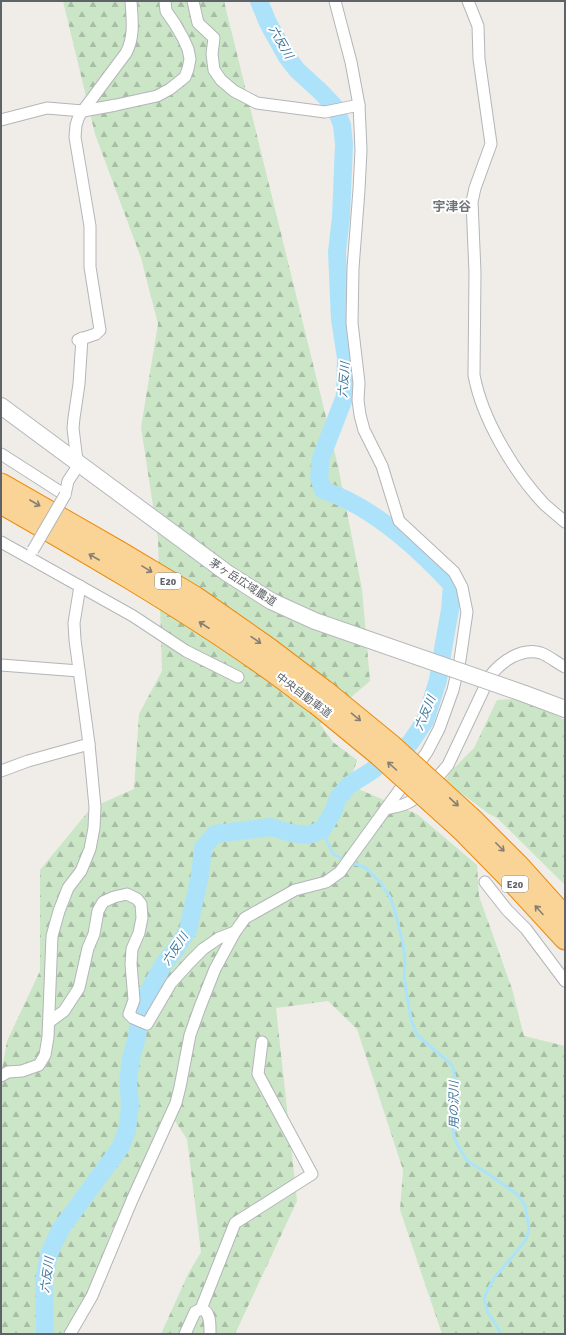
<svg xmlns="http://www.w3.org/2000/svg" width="566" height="1335" viewBox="0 0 566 1335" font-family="Signika,'Noto Sans JP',sans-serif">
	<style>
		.forest { fill: url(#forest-firs) }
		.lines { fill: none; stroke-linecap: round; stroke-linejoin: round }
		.stream { stroke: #ace3fb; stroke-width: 3 }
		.river { stroke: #ace3fb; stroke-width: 18 }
		.street-casing { stroke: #b3b5b9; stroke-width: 13 }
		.secondary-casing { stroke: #b4b7bb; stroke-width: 18 }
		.highway-casing { stroke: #ee8b0a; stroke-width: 23 }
		.street { stroke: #fff; stroke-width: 11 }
		.secondary { stroke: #fff; stroke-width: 16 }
		.highway { stroke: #f9d496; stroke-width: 21 }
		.street-bridge-casing { stroke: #b3b5b9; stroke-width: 13; stroke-linecap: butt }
		.secondary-bridge-casing { stroke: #b4b7bb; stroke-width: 18; stroke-linecap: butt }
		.highway-bridge-casing { stroke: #ee8b0a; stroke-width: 23; stroke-linecap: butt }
		.street-bridge { stroke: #fff; stroke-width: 11 }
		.secondary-bridge { stroke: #fff; stroke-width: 16 }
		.highway-bridge { stroke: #f9d496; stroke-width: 21 }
		.oneway { stroke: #867f73 }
		.labels { text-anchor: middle; stroke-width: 4; stroke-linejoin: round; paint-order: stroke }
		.shield { fill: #fff; stroke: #8f9295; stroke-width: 1 }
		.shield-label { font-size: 10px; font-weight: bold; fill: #5f6367 }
		.street-label { font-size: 11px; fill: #5f6367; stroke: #fff }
		.water-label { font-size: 12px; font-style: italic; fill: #42799d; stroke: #fff }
		.quarter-label { font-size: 13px; font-weight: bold; fill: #707579; stroke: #fff }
	</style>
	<defs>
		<pattern id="forest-firs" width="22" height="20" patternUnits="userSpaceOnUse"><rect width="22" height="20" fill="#cae6c6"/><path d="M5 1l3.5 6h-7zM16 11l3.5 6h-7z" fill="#a7bea5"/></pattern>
	</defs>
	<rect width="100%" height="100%" fill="#f0ede8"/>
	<g class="forest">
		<polygon points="63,1 224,1 338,466 362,589 370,681 320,724 333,742 357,760 349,785 417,814 477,865 479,896 512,989 524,1036 565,1046 565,1334 442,1334 400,1210 403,1170 357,1029 328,1001 276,1008 297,1201 235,1334 161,1334 188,1274 201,1252 187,1139 171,1115 112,1230 74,1334 1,1334 1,1075 7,1041 40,971 40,870 91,808 134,789 139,714 162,671 158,539 141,427 158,324 141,258 95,134"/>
		<polygon points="514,699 548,711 565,720 565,885 497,818 489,814 445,781 451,771 474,748 497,700"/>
	</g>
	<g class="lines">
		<g class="stream">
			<polyline points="322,830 333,854 346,860"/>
			<polyline points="351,862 366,868 380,882 390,897 395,911 403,944 405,962 404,978 411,1019 417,1035 452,1065 457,1086 452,1122 455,1140 467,1161 487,1173 517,1194 525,1205 529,1228 526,1240 495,1277 488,1289 484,1299 488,1313 496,1325 501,1334"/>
		</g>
		<path class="river" d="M45,1334L44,1282L49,1254L60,1230L120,1148L127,1131L130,1105L128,1081L131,1058L137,1037L138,1028L142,1006L153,983L165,962L176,949L188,930L200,875L203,848L215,834L271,827L291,833L308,835L322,830L333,812L338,798L349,785L370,772L410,743L425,721L438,680L443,649L450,610L452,585C418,548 371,506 323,490L319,477L321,458L345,396L346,358L340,319L337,252L341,217L344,144L342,125L335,107L322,93L297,70L287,57L268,23L259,1"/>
		<g class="street-casing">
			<g id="street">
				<polyline points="193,1 198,23 214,38 212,54 214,70 221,80 234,91 257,103 325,112 359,105"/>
				<path d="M468,1L478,26L479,59L491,144L475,188L472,202L475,272L474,375C482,419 514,472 544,504C551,510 558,516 565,522"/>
				<polyline points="1,120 47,108 83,111 116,105 157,96 170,89 185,77 188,69 190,59 188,49 183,38 175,24 166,11 165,1"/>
				<path d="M78,340L96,334L100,330L90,267V226L75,137L76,125L79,116L126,53C135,37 132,18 131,1"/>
				<polyline points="1,454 65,495 68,481 80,463"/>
				<polyline points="77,461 73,428 74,418 79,384 82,338"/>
				<polyline points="1,542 133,616 186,651 238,677"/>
				<polyline points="1,665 79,671"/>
				<polyline points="1,771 28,761 89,744"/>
				<path d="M386,809C394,807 404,806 411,801C422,794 440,775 448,765L490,676C501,662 521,647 541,653C549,656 557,663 565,667"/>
				<polyline points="485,882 507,910 526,929 565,981"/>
				<polyline points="49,1022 64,1011 79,988 88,948 94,934 98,911 103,902 114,897 127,894 137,899 141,904 142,918 139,933 132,949 131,964 134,1000 129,1014 133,1018 147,1024 171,983 190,962 203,949 219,938 235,932"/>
				<polyline points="1,1076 8,1072 22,1071 39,1065 45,1055 48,1037 52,936 59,911 68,888 81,871 90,849 94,828 95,807 89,744 75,640 74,623 80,586"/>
				<polyline points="201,1309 235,1223 312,1174 258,1074 262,1042"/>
				<polyline points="70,1334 92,1296 132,1200 176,1103 180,1087 190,1035 200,1007 215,969 235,932 245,918 295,890 326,882 340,872 427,752 439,729 453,690 460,660 467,612 462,587 454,572 399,521 382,466 364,430 360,415 358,400 359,383 352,323 353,268 359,190 361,150 359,105 351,62 335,1"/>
				<path d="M185,1334L195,1312L201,1309C211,1311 210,1325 210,1334"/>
			</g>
		</g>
		<g class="secondary-casing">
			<g id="secondary">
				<polyline points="1,406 227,573 271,601 315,621"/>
				<polyline points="525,694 565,709"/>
			</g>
		</g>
		<g class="highway-casing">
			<g id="highway">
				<polyline points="1,484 118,551 195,597 268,648 326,692"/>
				<path d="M1,503C88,553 175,603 258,661C278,674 297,690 317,704"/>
				<polyline points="472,819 519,866 565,917"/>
				<polyline points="462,830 508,877 565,939"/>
			</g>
		</g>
		<use href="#street" class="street"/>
		<use href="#secondary" class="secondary"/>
		<use href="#highway" class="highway"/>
		<g class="street-bridge-casing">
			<polyline id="street-bridge" points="33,550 65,495"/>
		</g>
		<g class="secondary-bridge-casing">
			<polyline id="secondary-bridge" points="315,621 525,694"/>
		</g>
		<g class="highway-bridge-casing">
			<g id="highway-bridge">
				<polyline points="326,692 392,746 472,819"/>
				<polyline points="317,704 379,755 462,830"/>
			</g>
		</g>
		<use href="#street-bridge" class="street-bridge"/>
		<use href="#secondary-bridge" class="secondary-bridge"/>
		<use href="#highway-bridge" class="highway-bridge"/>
	</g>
	<defs><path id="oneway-shaft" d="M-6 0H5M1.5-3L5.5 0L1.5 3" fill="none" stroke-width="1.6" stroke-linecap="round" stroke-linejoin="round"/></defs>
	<g class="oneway">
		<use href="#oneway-shaft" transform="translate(35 503) rotate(30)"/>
		<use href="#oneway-shaft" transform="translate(94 557) rotate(-150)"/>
		<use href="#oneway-shaft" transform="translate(147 569) rotate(31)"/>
		<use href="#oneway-shaft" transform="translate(204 625) rotate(-147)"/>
		<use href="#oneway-shaft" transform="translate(256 640) rotate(35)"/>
		<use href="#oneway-shaft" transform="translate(356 717) rotate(39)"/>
		<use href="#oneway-shaft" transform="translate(392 766) rotate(-138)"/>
		<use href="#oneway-shaft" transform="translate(454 802) rotate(43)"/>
		<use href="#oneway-shaft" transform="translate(500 847) rotate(45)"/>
		<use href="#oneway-shaft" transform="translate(539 910) rotate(-132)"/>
	</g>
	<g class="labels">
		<g class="shield">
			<rect x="155" y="573" width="26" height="16" rx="3"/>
			<rect x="502" y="876" width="26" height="16" rx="3"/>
		</g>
		<g class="shield-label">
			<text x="168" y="585">E20</text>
			<text x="515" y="888">E20</text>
		</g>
		<g class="street-label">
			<text transform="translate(243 582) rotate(33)" y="4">茅ヶ岳広域農道</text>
			<text transform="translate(304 695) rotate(37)" y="4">中央自動車道</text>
		</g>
		<g class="water-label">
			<text transform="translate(281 42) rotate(60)" y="4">六反川</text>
			<text transform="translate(344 380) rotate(-86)" y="4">六反川</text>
			<text transform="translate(425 713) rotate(-67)" y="4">六反川</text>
			<text transform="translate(175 949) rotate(-56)" y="4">六反川</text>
			<text transform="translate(454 1105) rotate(-90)" y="4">用の沢川</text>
			<text transform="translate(47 1275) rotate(-82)" y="4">六反川</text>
		</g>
		<g class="quarter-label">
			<text x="452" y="211">宇津谷</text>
		</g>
	</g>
	<rect width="566" height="1335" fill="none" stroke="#5f6367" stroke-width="4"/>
</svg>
